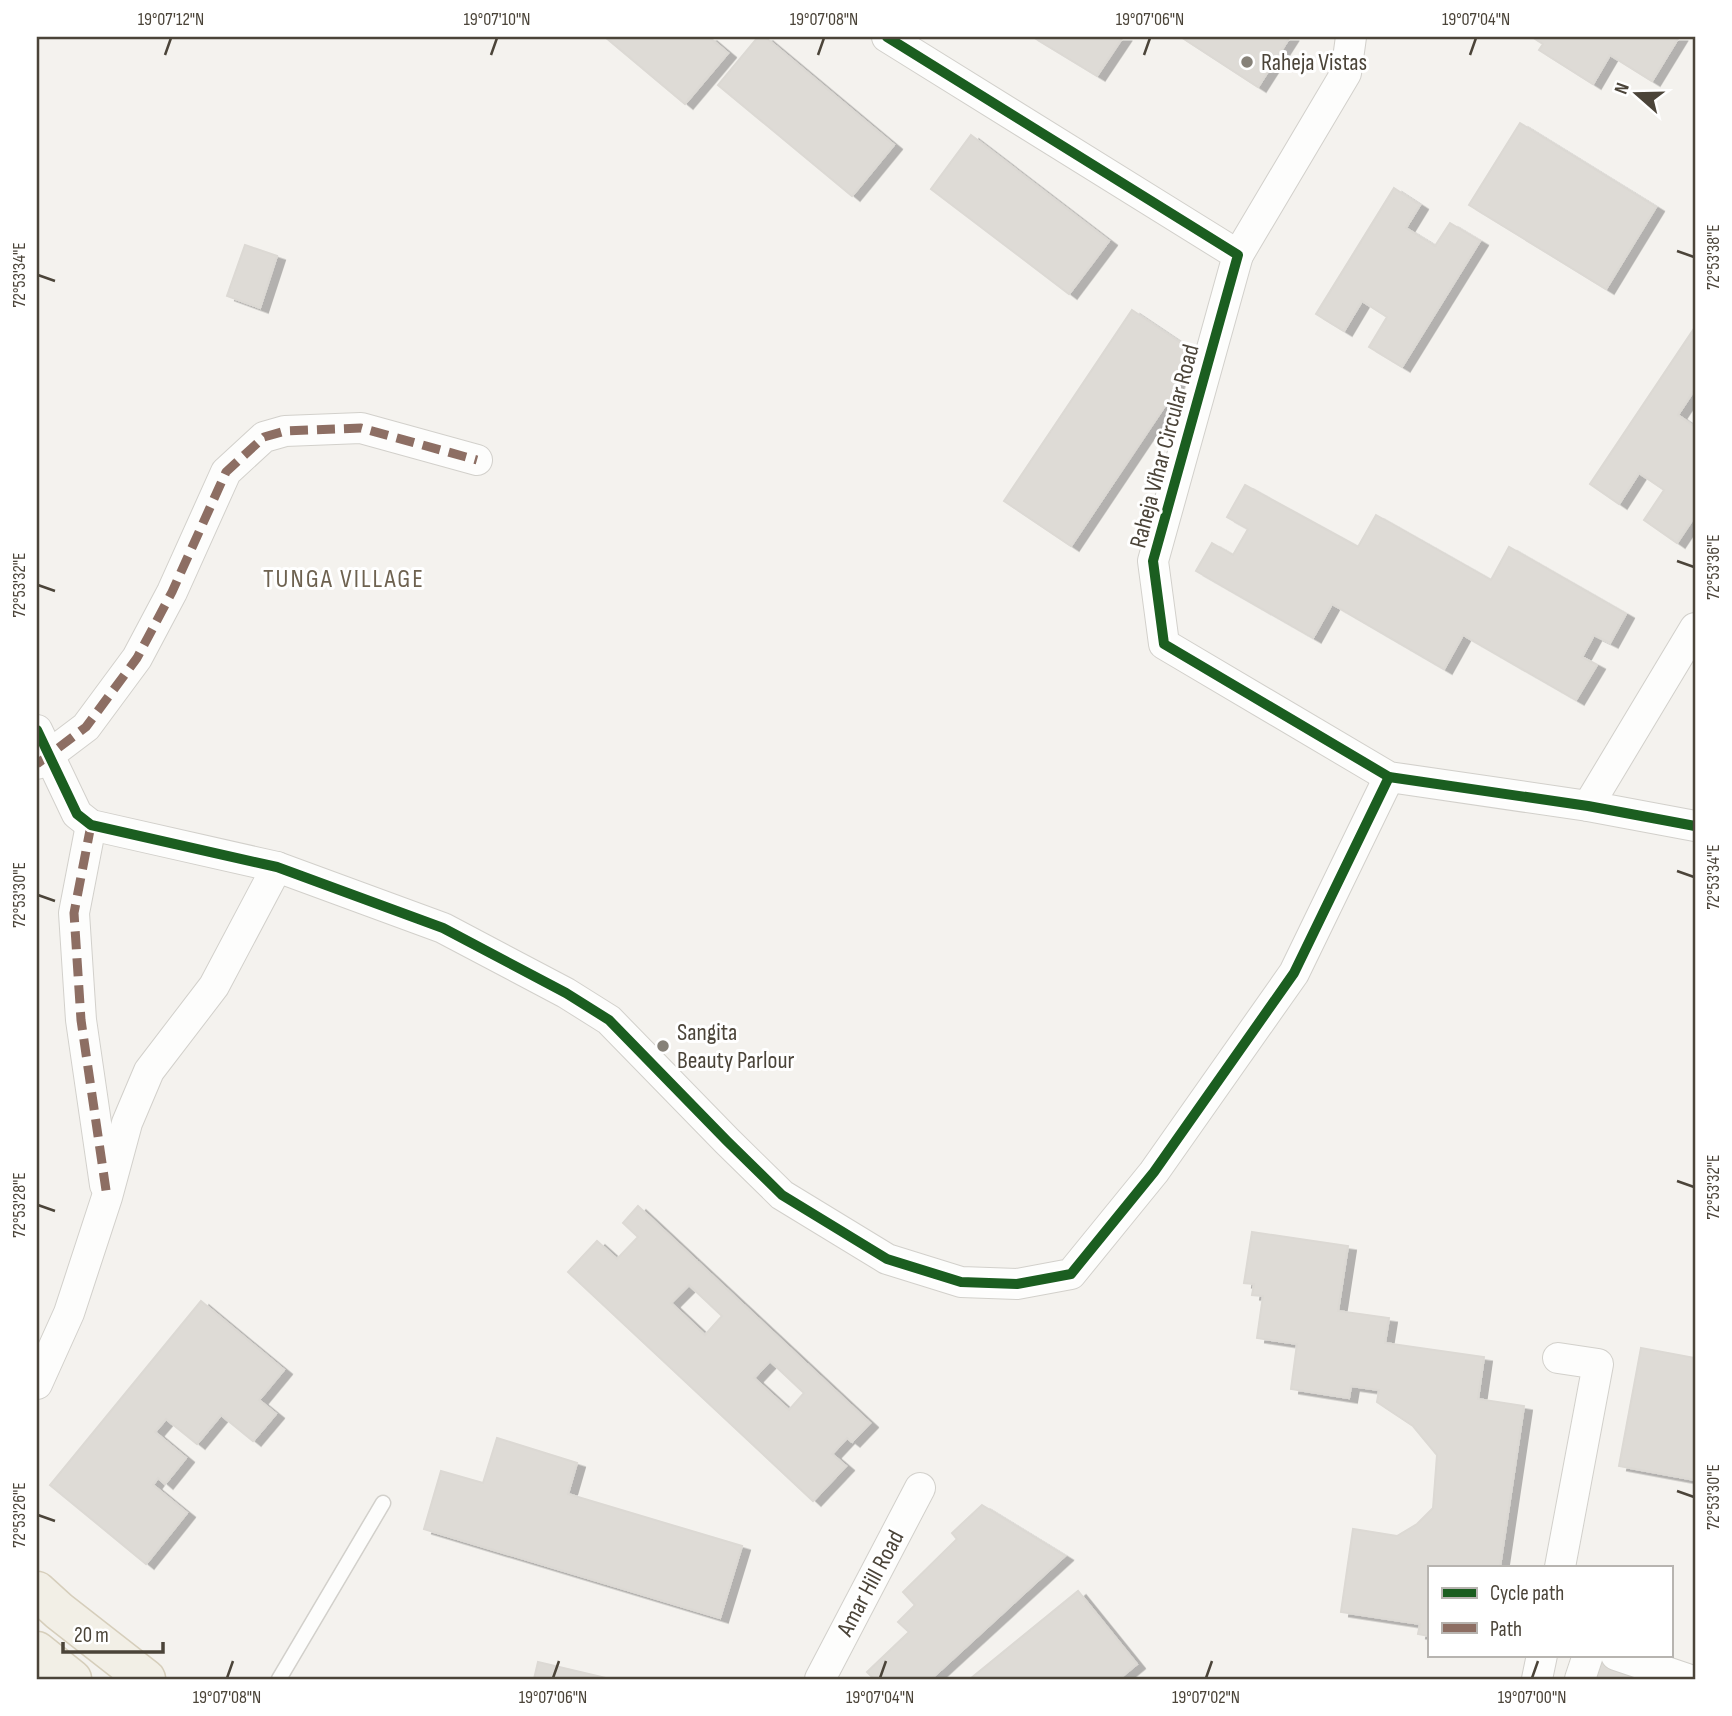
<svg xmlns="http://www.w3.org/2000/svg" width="1732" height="1716" viewBox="0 0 1732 1716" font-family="'Sofia Sans Condensed',sans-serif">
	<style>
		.building { fill: #dedbd6; stroke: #dcd9d4; stroke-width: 2; fill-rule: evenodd; filter: url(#shadow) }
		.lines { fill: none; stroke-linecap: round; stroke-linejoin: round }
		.service-casing { stroke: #d2d0cb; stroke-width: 17 }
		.minor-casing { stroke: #d2d0cb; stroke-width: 32 }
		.primary-casing { stroke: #d6cebb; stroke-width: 41 }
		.service { stroke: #fdfdfc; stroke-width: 14 }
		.minor { stroke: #fdfdfc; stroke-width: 30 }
		.primary { stroke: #f2efe6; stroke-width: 38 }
		.quiet { stroke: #8d6e63; stroke-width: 9; stroke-dasharray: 18 9; stroke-linecap: butt }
		.cycleway-casing { stroke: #fff; stroke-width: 15 }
		.cycleway { stroke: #1b5e20; stroke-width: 10 }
		.ticks { fill: none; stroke: #4b4439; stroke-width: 2.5 }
		.poi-dot { fill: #868178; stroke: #fff; stroke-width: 2.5 }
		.labels { text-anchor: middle; stroke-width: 6; stroke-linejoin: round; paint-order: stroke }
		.poi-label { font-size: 24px; fill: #4b4439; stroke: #fff; text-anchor: start }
		.street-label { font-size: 24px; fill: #4b4439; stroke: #fff }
		.neighbourhood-label { font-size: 26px; letter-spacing: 2px; fill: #6e6250; stroke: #fff }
		.neatline { fill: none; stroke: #4b4439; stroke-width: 2.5 }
		.ticks-label { font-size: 18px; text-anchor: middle; fill: #4b4439 }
	</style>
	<defs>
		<filter id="shadow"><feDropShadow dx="8" dy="4.5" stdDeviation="0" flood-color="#0004"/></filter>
	</defs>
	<rect width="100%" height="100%" fill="#f4f2ee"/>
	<g class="building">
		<polygon points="605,37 709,37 728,53 685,104"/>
		<polygon points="758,37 765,37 894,145 852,196 718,85"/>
		<polygon points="1033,37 1123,37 1097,76"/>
		<polygon points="1181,37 1290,37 1258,87"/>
		<polygon points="1532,37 1679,37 1652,81 1610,55 1593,84 1539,50 1543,44"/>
		<polygon points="1520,123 1656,207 1606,289 1469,205"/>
		<polygon points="971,135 1109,241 1069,294 931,189"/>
		<polygon points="1394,188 1420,205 1406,228 1435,246 1450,223 1480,241 1402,367 1369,347 1387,317 1362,301 1344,331 1316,314"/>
		<polygon points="245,245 277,256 260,308 227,296"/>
		<polygon points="1132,310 1199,355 1071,546 1004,501"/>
		<polygon points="1695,327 1695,389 1678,415 1695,427 1695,516 1677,543 1644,520 1664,490 1639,473 1619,504 1590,484"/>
		<polygon points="1245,485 1358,547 1376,515 1491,580 1509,547 1626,614 1610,643 1594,635 1582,657 1597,665 1576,700 1463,635 1444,669 1332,604 1313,638 1196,571 1212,543 1233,555 1248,529 1227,517"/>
		<path d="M638,1206L870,1423L852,1442L847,1438L832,1454L846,1466L813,1501L568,1272L597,1241L617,1259L638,1237L623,1223ZM689,1285L722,1316L705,1335L671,1303ZM770,1361L804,1393L789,1410L754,1378Z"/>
		<polygon points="1252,1232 1348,1246 1338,1311 1389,1318 1385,1343 1484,1357 1478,1399 1524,1406 1500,1567 1429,1567 1429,1636 1418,1634 1420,1624 1341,1612 1353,1529 1397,1536 1417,1524 1433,1508 1437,1455 1413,1426 1377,1402 1379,1390 1351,1386 1349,1398 1291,1389 1297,1344 1257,1338 1263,1296 1252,1295 1254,1284 1244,1283"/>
		<polygon points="201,1301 284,1370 259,1400 276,1414 253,1441 221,1415 197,1444 166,1419 155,1432 186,1458 165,1484 158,1478 153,1485 187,1513 146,1564 50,1485"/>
		<polygon points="1641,1348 1695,1358 1695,1480 1619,1466"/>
		<polygon points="497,1438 577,1463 568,1494 742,1546 720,1618 424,1529 441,1471 483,1483"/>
		<polygon points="982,1505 1065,1556 931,1679 874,1679 867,1672 909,1632 898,1622 915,1605 903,1592 957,1539 952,1533"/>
		<polygon points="1078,1591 1137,1664 1119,1679 970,1679"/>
		<polygon points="1601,1658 1664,1679 1595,1679"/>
		<polygon points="538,1662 610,1679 534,1679"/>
	</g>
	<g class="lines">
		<g class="service-casing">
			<polyline id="service" points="279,1679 383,1503"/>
		</g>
		<g class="minor-casing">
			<g id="minor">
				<polyline points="887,37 1238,255 1153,561 1164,644 1389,777 1588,806 1695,826"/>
				<polyline points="1238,255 1346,73 1351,37"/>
				<polyline points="37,730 77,814 91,825 277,867 443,928 566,993 609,1020 727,1141 782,1195 887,1259 961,1282 1017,1284 1071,1274 1154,1172 1294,973 1389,777"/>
				<polyline points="37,764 86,727 137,658 172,592 226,472 264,437 285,431 361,428 477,460"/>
				<polyline points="1588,806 1695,628"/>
				<polyline points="91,825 74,913 81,1020 105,1185"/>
				<polyline points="1558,1358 1598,1364 1560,1567"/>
				<polyline points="37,1384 69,1313 107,1197 127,1123 149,1071 214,986 277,867"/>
				<polyline points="1616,1655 1687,1679"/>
				<polyline points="820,1679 920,1488"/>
				<polyline points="1537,1679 1542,1655"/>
				<polyline points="1580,1679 1588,1655"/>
			</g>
		</g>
		<g class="primary-casing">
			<g id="primary">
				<polyline points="37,1591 59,1611 146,1679"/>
				<polyline points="37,1651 72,1679"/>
			</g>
		</g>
		<use href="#service" class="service"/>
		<use href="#minor" class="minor"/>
		<use href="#primary" class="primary"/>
		<g class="quiet">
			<polyline points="37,764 86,727 137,658 172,592 226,472 264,437 285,431 361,428 477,460"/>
			<polyline points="91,825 74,913 81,1020 107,1197"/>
		</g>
		<g class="cycleway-casing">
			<g id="cycleway">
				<polyline points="887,37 1238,255 1153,561 1164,644 1389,777 1588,806 1695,826"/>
				<polyline points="37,730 77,814 91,825 277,867 443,928 566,993 609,1020 727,1141 782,1195 887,1259 961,1282 1017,1284 1071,1274 1154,1172 1294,973 1389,777"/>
			</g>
		</g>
		<use href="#cycleway" class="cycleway"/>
	</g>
	<path class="ticks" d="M165,55L171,38M491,55L497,38M818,55L824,38M1144,55L1150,38M1470,55L1476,38M1677,251L1694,257M38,275L55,281M1677,561L1694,567M38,585L55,591M1677,871L1694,877M38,895L55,901M1677,1181L1694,1187M38,1205L55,1211M1677,1491L1694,1497M38,1515L55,1521M227,1678L233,1661M553,1678L559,1661M880,1678L886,1661M1206,1678L1212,1661M1532,1678L1538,1661"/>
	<g class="poi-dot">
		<circle cx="1247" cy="62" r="7"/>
		<circle cx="663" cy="1046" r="7"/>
	</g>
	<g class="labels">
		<g class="poi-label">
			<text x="1261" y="70">Raheja Vistas</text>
			<text x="677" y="1040">Sangita<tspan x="677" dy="28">Beauty Parlour</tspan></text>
		</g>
		<g class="street-label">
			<text transform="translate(1164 446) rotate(-75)" y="8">Raheja Vihar Circular Road</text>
			<text transform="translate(870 1583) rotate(-62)" y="8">Amar Hill Road</text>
		</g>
		<g class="neighbourhood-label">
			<text x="344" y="587">TUNGA VILLAGE</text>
		</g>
	</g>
	<rect width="1732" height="1716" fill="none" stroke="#ffffff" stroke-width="77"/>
	<rect x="1428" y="1566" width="245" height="91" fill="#ffffff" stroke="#b7b4b0" stroke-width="2"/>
	<rect x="1442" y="1588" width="35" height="10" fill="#1b5e20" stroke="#b7b4b0" stroke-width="2"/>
	<text x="1490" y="1600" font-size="21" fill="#4b4439">Cycle path</text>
	<rect x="1442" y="1623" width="35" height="10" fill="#8d6e63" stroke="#b7b4b0" stroke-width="2"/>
	<text x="1490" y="1636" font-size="21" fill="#4b4439">Path</text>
	<g transform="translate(1637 94) rotate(290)" stroke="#ffffff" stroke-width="5" paint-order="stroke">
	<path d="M0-5L12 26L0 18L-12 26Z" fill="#4b4439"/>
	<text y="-10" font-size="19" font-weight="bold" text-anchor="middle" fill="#4b4439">N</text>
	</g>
	<path d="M63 1642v10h100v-10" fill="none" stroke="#4b4439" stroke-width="3.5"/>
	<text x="74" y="1642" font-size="21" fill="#4b4439" stroke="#ffffff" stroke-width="5" paint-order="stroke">20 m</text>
	<rect x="38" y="38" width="1656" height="1640" class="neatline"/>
	<g class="ticks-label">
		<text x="171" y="25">19°07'12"N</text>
		<text x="497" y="25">19°07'10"N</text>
		<text x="824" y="25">19°07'08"N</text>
		<text x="1150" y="25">19°07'06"N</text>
		<text x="1476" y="25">19°07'04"N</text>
		<text transform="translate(1713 257) rotate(-90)" y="6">72°53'38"E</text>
		<text transform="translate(19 275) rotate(-90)" y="6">72°53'34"E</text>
		<text transform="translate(1713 567) rotate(-90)" y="6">72°53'36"E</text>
		<text transform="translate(19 585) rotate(-90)" y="6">72°53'32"E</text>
		<text transform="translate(1713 877) rotate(-90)" y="6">72°53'34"E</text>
		<text transform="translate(19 895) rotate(-90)" y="6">72°53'30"E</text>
		<text transform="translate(1713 1187) rotate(-90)" y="6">72°53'32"E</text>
		<text transform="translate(19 1205) rotate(-90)" y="6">72°53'28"E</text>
		<text transform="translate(1713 1497) rotate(-90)" y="6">72°53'30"E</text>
		<text transform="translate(19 1515) rotate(-90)" y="6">72°53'26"E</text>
		<text x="227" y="1703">19°07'08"N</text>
		<text x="553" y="1703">19°07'06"N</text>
		<text x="880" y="1703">19°07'04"N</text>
		<text x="1206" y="1703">19°07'02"N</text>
		<text x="1532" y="1703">19°07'00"N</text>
	</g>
</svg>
